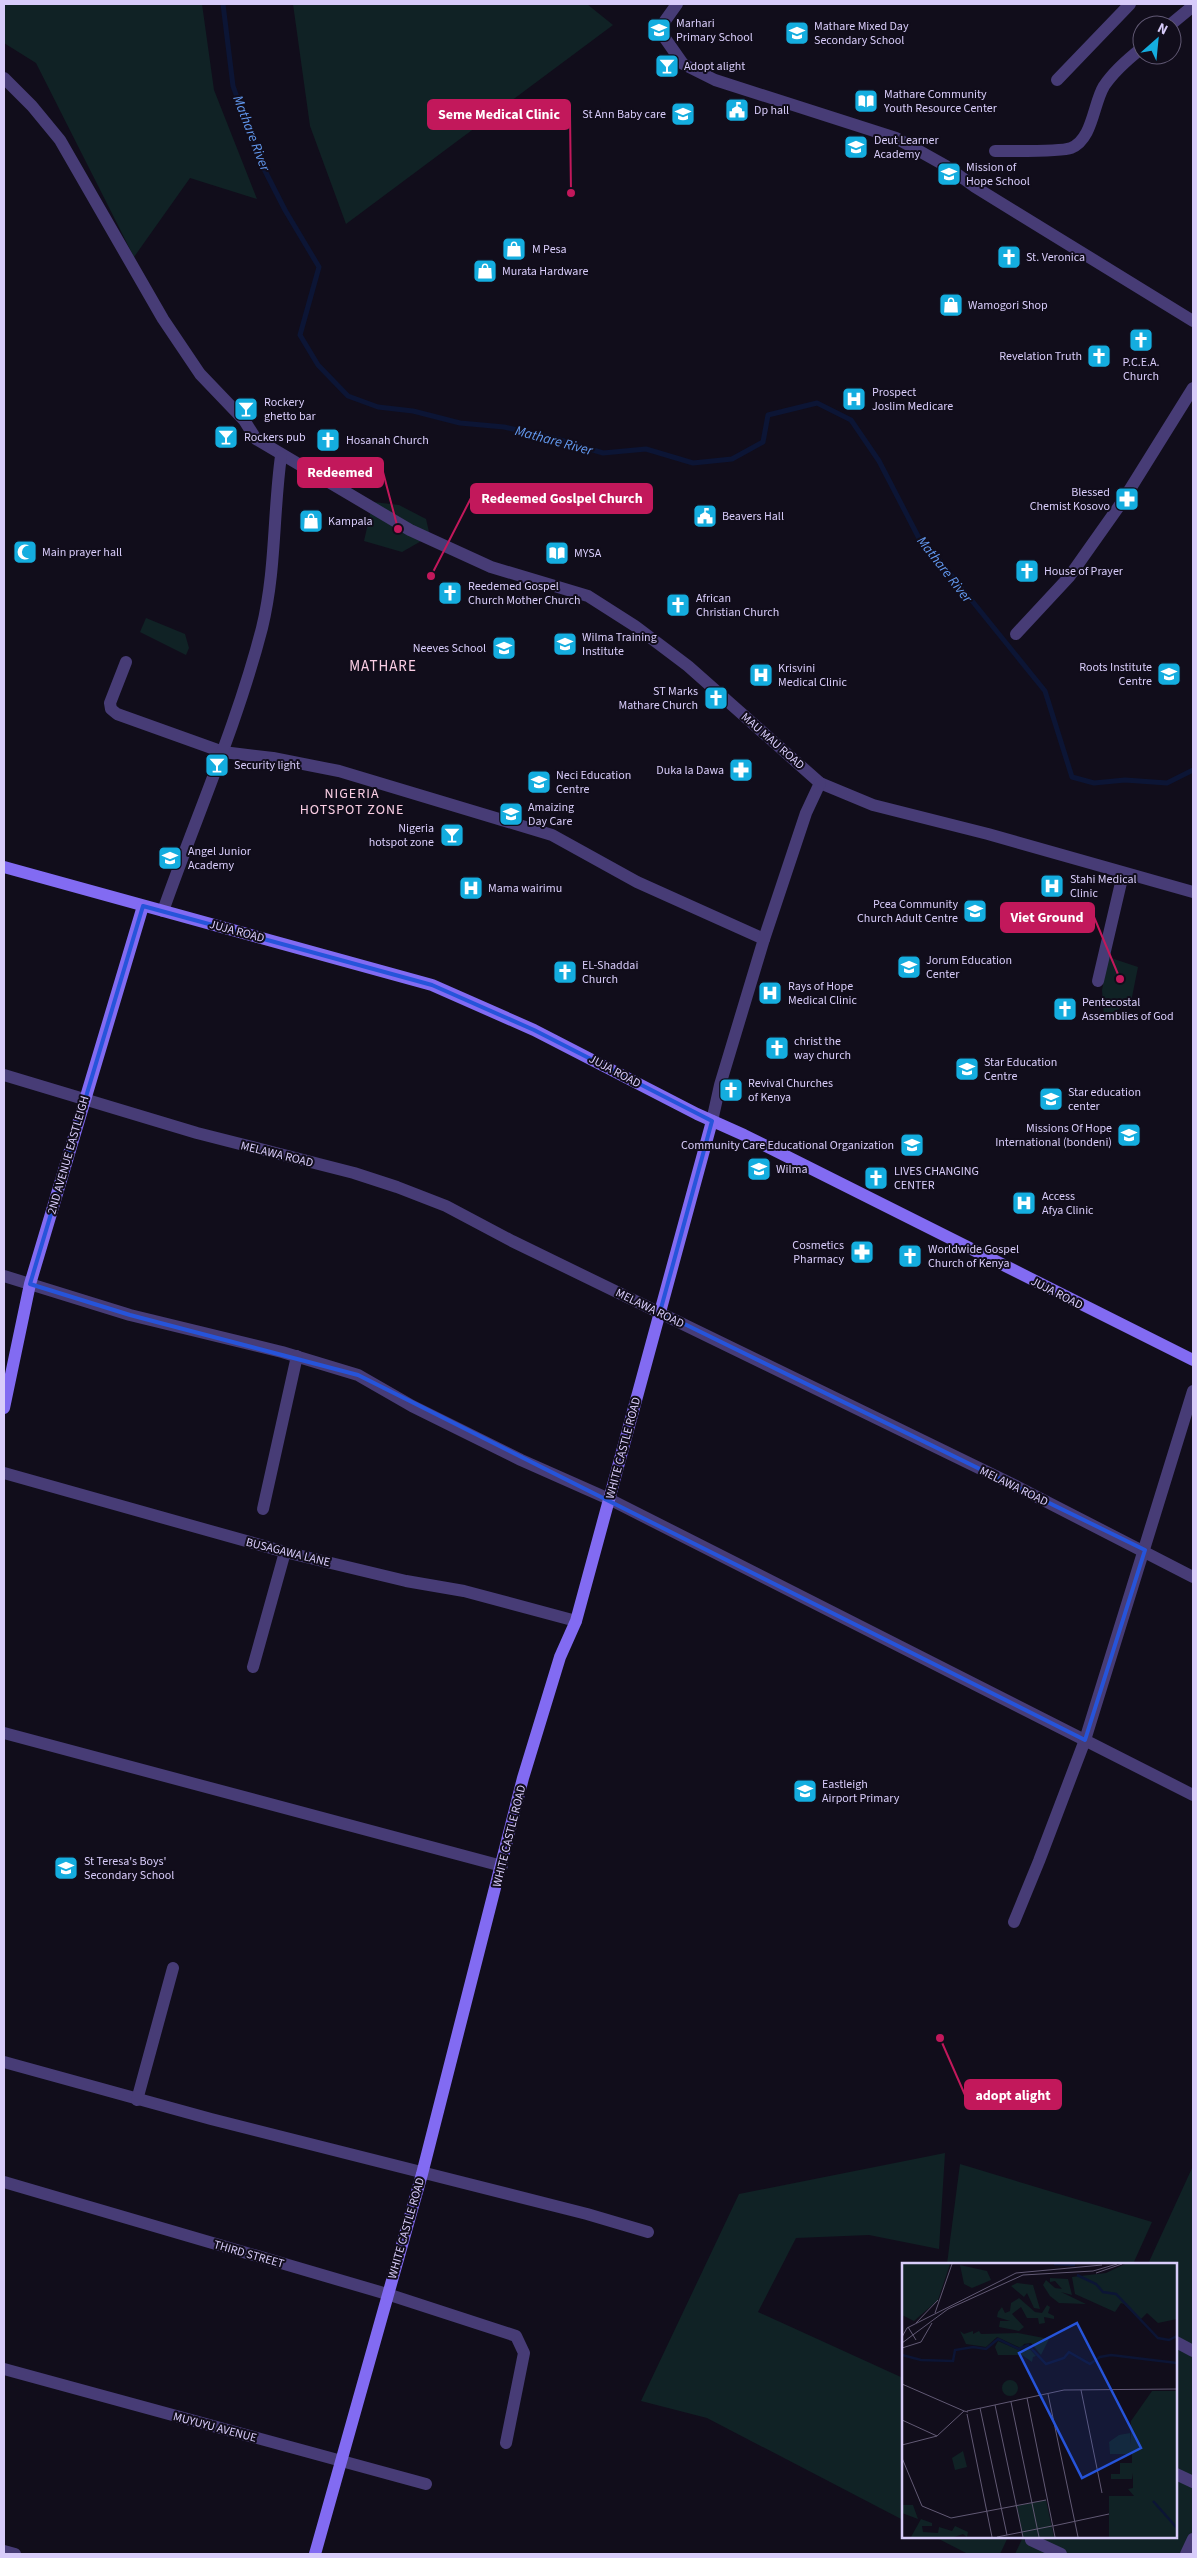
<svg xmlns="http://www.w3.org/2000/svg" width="1197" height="2558" viewBox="0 0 1197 2558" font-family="'Source Sans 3',sans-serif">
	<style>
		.green { fill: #102225 }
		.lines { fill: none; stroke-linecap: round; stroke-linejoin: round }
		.stream { stroke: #0c1535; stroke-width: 5 }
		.street { stroke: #473c76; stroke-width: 12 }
		.secondary { stroke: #826bf2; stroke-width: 12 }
		.marked { fill: none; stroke: #2654da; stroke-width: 4; stroke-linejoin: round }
		.labels { text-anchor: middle; stroke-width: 4; stroke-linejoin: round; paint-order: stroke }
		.poi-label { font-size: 12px; fill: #d8ccfa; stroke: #110d1b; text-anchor: start }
		.street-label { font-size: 12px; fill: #d8ccfa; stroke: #110d1b }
		.water-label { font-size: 14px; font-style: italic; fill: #639af1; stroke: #110d1b }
		.neighbourhood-label { font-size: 14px; letter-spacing: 1px; fill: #fbcee4; stroke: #110d1b }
		.quarter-label { font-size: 15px; letter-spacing: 1px; fill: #fbcee4; stroke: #110d1b }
		.inset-river { fill: none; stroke: #0c1535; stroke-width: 2.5 }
		.inset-road { fill: none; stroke: #615974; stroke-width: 1 }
		.view { fill: #2654da; fill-opacity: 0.15; stroke: #2654da; stroke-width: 2.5 }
		.inset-edge { fill: none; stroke: #d8ccfa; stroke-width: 2.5 }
		.leader { fill: none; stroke: #c2185b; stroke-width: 2 }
		.callout-dot { fill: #c2185b; stroke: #110d1b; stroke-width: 2 }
		.callout { fill: #c2185b; stroke: #c2185b; stroke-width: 2 }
		.callout-label { font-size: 14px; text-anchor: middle; font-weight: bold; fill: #fff }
	</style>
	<rect width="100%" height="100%" fill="#110d1b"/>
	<g class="green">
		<polygon points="4,4 202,4 214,90 257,199 190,178 134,257 36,63 4,43"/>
		<polygon points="293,4 587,4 613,25 346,224 310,126"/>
		<polygon points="373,502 399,505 426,519 430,536 402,552 364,541"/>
		<polygon points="146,618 185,634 189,648 186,655 140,632"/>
		<polygon points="1108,957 1138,967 1131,1002 1104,1017 1102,990"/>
		<polygon points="945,2153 939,2249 869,2235 796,2238 758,2312 903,2378 903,2520 707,2418 641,2401 739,2194"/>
		<polygon points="960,2164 1152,2222 1133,2264 947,2264"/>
		<polygon points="1193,2166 1193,2554 1015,2554 1023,2537 1176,2537 1176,2264 1148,2264"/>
		<polygon points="935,2537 1008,2537 1000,2554 968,2554"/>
	</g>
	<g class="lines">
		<polyline class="stream" points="223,4 233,86 261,163 285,210 319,267 300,335 318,365 348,396 378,407 413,411 460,423 504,427 557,439 603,453 646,449 693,463 732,459 763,442 768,415 817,403 851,420 879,461 922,544 939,560 1045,691 1072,777 1094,783 1125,780 1167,783 1193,770"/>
		<g class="street">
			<polyline points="677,4 662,25 662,34 683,64 715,80 896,138 946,166 975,187 1193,321"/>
			<polyline points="1170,25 1193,6"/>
			<polyline points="4,78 32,106 60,140 163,319 200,374 244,420 256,439 410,530 491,567 588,596 635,626 688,666 820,783 873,805 988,834 1193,892"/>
			<polyline points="1057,80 1130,4"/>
			<path d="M995,151C1010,151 1061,152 1071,148C1093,139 1093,104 1104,86C1114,71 1128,59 1142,48"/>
			<polyline points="1016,634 1069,577 1122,502 1193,388"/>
			<polyline points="126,662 110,703 111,709 117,714 223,752 273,758 339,771 552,835 637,882 764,939"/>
			<path d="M163,911C196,817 237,725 262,628C276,571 273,514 281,456"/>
			<polyline points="1098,981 1123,874"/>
			<polyline points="4,1075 197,1133 354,1173 397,1187 446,1206 512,1241 1016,1486 1193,1577"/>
			<polyline points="712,1121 720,1085 764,939 806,813 820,783"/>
			<polyline points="4,1276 130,1315 282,1352 358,1375 412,1406 521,1460 609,1499 1193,1795"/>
			<polyline points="4,1473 285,1552 406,1581 464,1591 576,1621"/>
			<polyline points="263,1509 297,1356"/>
			<polyline points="253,1667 285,1552"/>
			<polyline points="4,1733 502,1866"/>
			<polyline points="1014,1922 1039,1861 1085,1740 1193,1391"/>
			<polyline points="4,2062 211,2119 587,2214 648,2232"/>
			<polyline points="137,2100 173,1968"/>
			<polyline points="4,2182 387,2294 516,2336 524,2353 506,2443"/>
			<polyline points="1176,2342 1193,2351"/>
			<polyline points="4,2369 426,2484"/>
			<polyline points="1176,2474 1193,2482"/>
			<polyline points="1031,2540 1061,2554"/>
			<polyline points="4,2551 15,2554"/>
			<polyline points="1186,2554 1193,2539"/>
		</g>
		<g class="secondary">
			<polyline points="4,867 432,985 534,1030 697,1114 744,1135 1193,1360"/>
			<polyline points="4,1408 30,1284 143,906"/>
			<polyline points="315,2554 422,2174 523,1778 560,1657 576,1621 712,1121"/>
		</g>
	</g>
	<path class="marked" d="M143,906L432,985L534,1030L712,1121L660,1312L1145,1550L1085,1740L358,1375L130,1315L30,1284Z"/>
	<defs>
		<g id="school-square" transform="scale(1.25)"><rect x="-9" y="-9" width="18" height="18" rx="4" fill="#14addf" stroke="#110d1b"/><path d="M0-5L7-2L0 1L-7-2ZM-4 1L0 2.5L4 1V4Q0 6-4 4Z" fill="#fff"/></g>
		<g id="bar-square" transform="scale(1.25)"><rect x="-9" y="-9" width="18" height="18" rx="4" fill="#14addf" stroke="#110d1b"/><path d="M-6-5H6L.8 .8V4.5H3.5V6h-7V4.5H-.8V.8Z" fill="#fff"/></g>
		<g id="library-square" transform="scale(1.25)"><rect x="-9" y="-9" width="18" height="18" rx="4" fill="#14addf" stroke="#110d1b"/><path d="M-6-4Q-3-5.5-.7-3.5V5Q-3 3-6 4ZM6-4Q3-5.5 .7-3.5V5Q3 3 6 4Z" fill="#fff"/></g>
		<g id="civic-square" transform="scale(1.25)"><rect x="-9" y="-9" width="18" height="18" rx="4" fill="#14addf" stroke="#110d1b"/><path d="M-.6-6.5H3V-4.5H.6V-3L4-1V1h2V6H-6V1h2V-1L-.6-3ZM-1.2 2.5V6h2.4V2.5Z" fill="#fff"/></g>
		<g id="shop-square" transform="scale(1.25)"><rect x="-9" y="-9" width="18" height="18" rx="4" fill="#14addf" stroke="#110d1b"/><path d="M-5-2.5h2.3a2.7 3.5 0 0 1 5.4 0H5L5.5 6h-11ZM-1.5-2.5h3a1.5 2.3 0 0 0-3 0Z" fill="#fff"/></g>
		<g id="church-square" transform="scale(1.25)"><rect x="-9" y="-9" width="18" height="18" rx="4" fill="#14addf" stroke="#110d1b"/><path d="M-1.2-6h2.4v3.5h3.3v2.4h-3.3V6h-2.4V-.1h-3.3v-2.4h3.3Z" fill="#fff"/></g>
		<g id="hospital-square" transform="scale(1.25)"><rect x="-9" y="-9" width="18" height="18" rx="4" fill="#14addf" stroke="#110d1b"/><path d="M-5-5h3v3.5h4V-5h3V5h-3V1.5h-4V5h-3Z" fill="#fff"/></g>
		<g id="pharmacy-square" transform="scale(1.25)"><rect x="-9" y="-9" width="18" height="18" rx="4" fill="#14addf" stroke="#110d1b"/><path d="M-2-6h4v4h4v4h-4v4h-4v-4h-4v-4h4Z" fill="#fff"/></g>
		<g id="mosque-square" transform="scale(1.25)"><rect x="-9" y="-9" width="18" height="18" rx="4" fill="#14addf" stroke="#110d1b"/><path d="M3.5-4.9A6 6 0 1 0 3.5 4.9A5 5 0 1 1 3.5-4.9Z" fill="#fff"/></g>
		<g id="university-square" transform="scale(1.25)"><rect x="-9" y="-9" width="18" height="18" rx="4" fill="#14addf" stroke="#110d1b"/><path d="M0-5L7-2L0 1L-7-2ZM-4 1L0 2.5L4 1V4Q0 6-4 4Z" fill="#fff"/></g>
	</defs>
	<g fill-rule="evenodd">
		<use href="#school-square" x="659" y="30"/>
		<use href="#school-square" x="797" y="33"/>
		<use href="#bar-square" x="667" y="66"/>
		<use href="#library-square" x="866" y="101"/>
		<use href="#civic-square" x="737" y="110"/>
		<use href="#school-square" x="683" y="114"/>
		<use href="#school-square" x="856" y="147"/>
		<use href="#school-square" x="949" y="174"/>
		<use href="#shop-square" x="514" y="249"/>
		<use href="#church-square" x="1009" y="257"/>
		<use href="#shop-square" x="485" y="271"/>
		<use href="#shop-square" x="951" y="305"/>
		<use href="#church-square" x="1141" y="340"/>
		<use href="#church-square" x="1099" y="356"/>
		<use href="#hospital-square" x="854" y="399"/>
		<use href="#bar-square" x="246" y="409"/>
		<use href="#bar-square" x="226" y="437"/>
		<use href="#church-square" x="328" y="440"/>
		<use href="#pharmacy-square" x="1127" y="499"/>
		<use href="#civic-square" x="705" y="516"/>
		<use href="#shop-square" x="311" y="521"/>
		<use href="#mosque-square" x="25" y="552"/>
		<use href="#library-square" x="557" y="553"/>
		<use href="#church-square" x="1027" y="571"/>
		<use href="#church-square" x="450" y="593"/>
		<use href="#church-square" x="678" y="605"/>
		<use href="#university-square" x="565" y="644"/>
		<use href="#school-square" x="504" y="648"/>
		<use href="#school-square" x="1169" y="674"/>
		<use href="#hospital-square" x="761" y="675"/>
		<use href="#church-square" x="716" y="698"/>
		<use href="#bar-square" x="217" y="765"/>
		<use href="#pharmacy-square" x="741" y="770"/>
		<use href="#school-square" x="539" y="782"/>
		<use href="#school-square" x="511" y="814"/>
		<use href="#bar-square" x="452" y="835"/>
		<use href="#school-square" x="170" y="858"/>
		<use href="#hospital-square" x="1052" y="886"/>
		<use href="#hospital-square" x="471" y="888"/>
		<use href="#school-square" x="975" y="911"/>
		<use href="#school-square" x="909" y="967"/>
		<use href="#church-square" x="565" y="972"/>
		<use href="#hospital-square" x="770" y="993"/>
		<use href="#church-square" x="1065" y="1009"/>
		<use href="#church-square" x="777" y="1048"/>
		<use href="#school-square" x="967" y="1069"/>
		<use href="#church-square" x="731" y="1090"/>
		<use href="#school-square" x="1051" y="1099"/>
		<use href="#school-square" x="1129" y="1135"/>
		<use href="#school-square" x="912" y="1145"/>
		<use href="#university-square" x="759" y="1169"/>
		<use href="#church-square" x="876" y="1178"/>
		<use href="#hospital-square" x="1024" y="1203"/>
		<use href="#pharmacy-square" x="862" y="1252"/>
		<use href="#church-square" x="910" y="1256"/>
		<use href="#school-square" x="805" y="1791"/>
		<use href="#school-square" x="66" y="1868"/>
	</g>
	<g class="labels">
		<g class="poi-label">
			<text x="676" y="27">Marhari<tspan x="676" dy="14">Primary School</tspan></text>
			<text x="814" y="30">Mathare Mixed Day<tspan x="814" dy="14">Secondary School</tspan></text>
			<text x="684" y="70">Adopt alight</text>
			<text x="884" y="98">Mathare Community<tspan x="884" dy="14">Youth Resource Center</tspan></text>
			<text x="754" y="114">Dp hall</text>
			<text x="666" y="118" text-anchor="end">St Ann Baby care</text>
			<text x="874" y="144">Deut Learner<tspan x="874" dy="14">Academy</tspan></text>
			<text x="966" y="171">Mission of<tspan x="966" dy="14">Hope School</tspan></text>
			<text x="532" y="253">M Pesa</text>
			<text x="1026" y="261">St. Veronica</text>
			<text x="502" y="275">Murata Hardware</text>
			<text x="968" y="309">Wamogori Shop</text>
			<text x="1082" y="360" text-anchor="end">Revelation Truth</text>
			<text x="1141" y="366" text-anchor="middle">P.C.E.A.<tspan x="1141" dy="14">Church</tspan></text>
			<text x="872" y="396">Prospect<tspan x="872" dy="14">Joslim Medicare</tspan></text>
			<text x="264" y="406">Rockery<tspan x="264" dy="14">ghetto bar</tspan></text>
			<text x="244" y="441">Rockers pub</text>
			<text x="346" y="444">Hosanah Church</text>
			<text x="1110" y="496" text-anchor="end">Blessed<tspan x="1110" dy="14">Chemist Kosovo</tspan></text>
			<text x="722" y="520">Beavers Hall</text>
			<text x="328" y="525">Kampala</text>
			<text x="42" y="556">Main prayer hall</text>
			<text x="574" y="557">MYSA</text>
			<text x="1044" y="575">House of Prayer</text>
			<text x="468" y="590">Reedemed Gospel<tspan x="468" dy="14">Church Mother Church</tspan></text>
			<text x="696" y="602">African<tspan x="696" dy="14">Christian Church</tspan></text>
			<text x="582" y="641">Wilma Training<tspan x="582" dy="14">Institute</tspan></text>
			<text x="486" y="652" text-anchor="end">Neeves School</text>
			<text x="1152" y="671" text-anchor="end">Roots Institute<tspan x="1152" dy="14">Centre</tspan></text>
			<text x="778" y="672">Krisvini<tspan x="778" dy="14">Medical Clinic</tspan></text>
			<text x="698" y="695" text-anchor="end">ST Marks<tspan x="698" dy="14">Mathare Church</tspan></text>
			<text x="234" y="769">Security light</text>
			<text x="724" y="774" text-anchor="end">Duka la Dawa</text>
			<text x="556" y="779">Neci Education<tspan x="556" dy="14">Centre</tspan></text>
			<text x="528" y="811">Amaizing<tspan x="528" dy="14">Day Care</tspan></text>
			<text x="434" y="832" text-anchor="end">Nigeria<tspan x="434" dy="14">hotspot zone</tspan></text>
			<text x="188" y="855">Angel Junior<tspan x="188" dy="14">Academy</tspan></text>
			<text x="1070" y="883">Stahi Medical<tspan x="1070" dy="14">Clinic</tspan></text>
			<text x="488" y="892">Mama wairimu</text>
			<text x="958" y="908" text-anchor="end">Pcea Community<tspan x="958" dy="14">Church Adult Centre</tspan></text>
			<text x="926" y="964">Jorum Education<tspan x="926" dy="14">Center</tspan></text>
			<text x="582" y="969">EL-Shaddai<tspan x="582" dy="14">Church</tspan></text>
			<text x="788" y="990">Rays of Hope<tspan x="788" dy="14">Medical Clinic</tspan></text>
			<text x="1082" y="1006">Pentecostal<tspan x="1082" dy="14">Assemblies of God</tspan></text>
			<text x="794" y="1045">christ the<tspan x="794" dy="14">way church</tspan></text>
			<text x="984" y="1066">Star Education<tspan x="984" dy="14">Centre</tspan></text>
			<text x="748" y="1087">Revival Churches<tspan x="748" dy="14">of Kenya</tspan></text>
			<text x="1068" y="1096">Star education<tspan x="1068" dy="14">center</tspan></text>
			<text x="1112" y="1132" text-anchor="end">Missions Of Hope<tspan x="1112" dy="14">International (bondeni)</tspan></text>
			<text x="894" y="1149" text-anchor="end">Community Care Educational Organization</text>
			<text x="776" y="1173">Wilma</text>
			<text x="894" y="1175">LIVES CHANGING<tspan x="894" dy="14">CENTER</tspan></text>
			<text x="1042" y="1200">Access<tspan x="1042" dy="14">Afya Clinic</tspan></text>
			<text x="844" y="1249" text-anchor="end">Cosmetics<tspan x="844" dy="14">Pharmacy</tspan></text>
			<text x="928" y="1253">Worldwide Gospel<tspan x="928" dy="14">Church of Kenya</tspan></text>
			<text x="822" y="1788">Eastleigh<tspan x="822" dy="14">Airport Primary</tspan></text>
			<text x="84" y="1865">St Teresa's Boys'<tspan x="84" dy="14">Secondary School</tspan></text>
		</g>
		<g class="street-label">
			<text transform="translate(773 741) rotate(41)" y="4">MAU MAU ROAD</text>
			<text transform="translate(237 931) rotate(15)" y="4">JUJA ROAD</text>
			<text transform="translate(615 1071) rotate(28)" y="4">JUJA ROAD</text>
			<text transform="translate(277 1154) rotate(14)" y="4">MELAWA ROAD</text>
			<text transform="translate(68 1155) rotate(-74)" y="4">2ND AVENUE EASTLEIGH</text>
			<text transform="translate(1057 1293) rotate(27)" y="4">JUJA ROAD</text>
			<text transform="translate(650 1308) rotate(26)" y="4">MELAWA ROAD</text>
			<text transform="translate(623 1448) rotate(-75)" y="4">WHITE CASTLE ROAD</text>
			<text transform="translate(1014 1486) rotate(26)" y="4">MELAWA ROAD</text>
			<text transform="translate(288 1552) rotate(14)" y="4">BUSAGAWA LANE</text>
			<text transform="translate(509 1836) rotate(-76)" y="4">WHITE CASTLE ROAD</text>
			<text transform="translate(406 2228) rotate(-74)" y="4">WHITE CASTLE ROAD</text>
			<text transform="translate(249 2254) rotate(16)" y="4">THIRD STREET</text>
			<text transform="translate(215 2427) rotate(15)" y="4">MUYUYU AVENUE</text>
		</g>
		<g class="water-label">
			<text transform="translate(252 133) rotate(69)" y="5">Mathare River</text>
			<text transform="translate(554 440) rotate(15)" y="5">Mathare River</text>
			<text transform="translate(945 569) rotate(52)" y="5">Mathare River</text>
		</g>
		<g class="neighbourhood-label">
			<text x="352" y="798">NIGERIA<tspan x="352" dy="16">HOTSPOT ZONE</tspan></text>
		</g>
		<g class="quarter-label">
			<text x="383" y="671">MATHARE</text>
		</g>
	</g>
	<g transform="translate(902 2263)">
		<rect width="275" height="275" fill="#110d1b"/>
		<path d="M0,1H48L36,37L12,58L0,52ZM223,1H275V56L256,60L245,50L238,57L222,41L219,40L213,49L173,31L170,14L204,10ZM58,2L85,8L89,17L70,25L62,21ZM148,15L166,16L170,32L159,29L184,41L157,40L148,33L141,22L144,17L153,25L160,26L153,18L148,19ZM115,20L131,22L138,46L132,45L125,30L122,34L109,23ZM117,35L133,49L140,50L145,42L148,44L146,50L152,53V56L142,54L143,60L137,61L136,55H125L119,44L110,51L122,64L117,68L97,64L98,58H108L95,54L96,49L100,44L103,50L108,48L109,40ZM58,68L62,71L71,68V71L77,68L79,71L116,70L147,76L139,92L129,80L122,81L119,85L95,74L84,84L64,81ZM96,78L119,88L125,83L134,93L131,94L130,99L120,92H96L93,84ZM100 125a8 8 0 1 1 16 0a8 8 0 1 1-16 0ZM250,128H275V274H207V233H232L226,226L231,225V210L230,216H209V211H218V200H230V191H208L207,179L217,172L228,170L229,181V158ZM61,188L65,204L53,207L50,195ZM144,237L152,274H121L115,243ZM0,242H11L16,256L0,250ZM19,256L30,260V263H20L21,269L36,270L37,264L50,268L53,263L66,269L65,274L61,271L52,274H9Z" fill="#102225"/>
		<path class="inset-river" d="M152,1L173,2M175,12L194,21L201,29L214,31L256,75L267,77L275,73M0,92L19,97L51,98L53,87L71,84L84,86L96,76L117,86L126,82L144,101L162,95L167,89L188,101L198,94L209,92L275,100M251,238L275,265"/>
		<path class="inset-road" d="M194,10L220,1M33,50L50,1M14,60L36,37M6,64L14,77M0,74L5,65L114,10L200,2M0,80L46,46L121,12L191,8L215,1M0,85L19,79L30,60M0,121L62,148M179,127L200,230M146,131L176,274M125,135L153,274M109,139L137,274M93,142L121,274M78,145L105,272M65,148L162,127L275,126M65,151L90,274M0,157L35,173M0,182L35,173L62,148L66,149M0,195L20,243L49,255L144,237M151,263L207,251M95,274L150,263"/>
		<path class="view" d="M175,60L239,185L180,215L117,90Z"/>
		<rect width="275" height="275" class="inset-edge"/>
	</g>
	<path class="leader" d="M571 193L570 114M398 529L383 472M431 576L471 498M1120 979L1094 917M940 2038L965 2095"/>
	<g class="callout-dot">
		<circle cx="571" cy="193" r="5"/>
		<circle cx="398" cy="529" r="5"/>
		<circle cx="431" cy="576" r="5"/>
		<circle cx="1120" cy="979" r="5"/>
		<circle cx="940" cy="2038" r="5"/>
	</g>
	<g class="callout">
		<rect x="428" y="100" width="142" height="29" rx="5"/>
		<rect x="298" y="458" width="85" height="29" rx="5"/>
		<rect x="471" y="484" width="181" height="29" rx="5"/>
		<rect x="1001" y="903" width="93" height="29" rx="5"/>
		<rect x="965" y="2080" width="96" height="29" rx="5"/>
	</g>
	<g class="callout-label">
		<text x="499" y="119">Seme Medical Clinic</text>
		<text x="340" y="477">Redeemed</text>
		<text x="562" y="503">Redeemed Goslpel Church</text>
		<text x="1047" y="922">Viet Ground</text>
		<text x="1013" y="2100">adopt alight</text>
	</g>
	<rect width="1197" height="2558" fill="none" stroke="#d8ccfa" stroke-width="10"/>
	<g transform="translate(1157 40) rotate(27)"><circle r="24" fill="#110d1b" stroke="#615974"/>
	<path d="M0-4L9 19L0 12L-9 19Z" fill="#14addf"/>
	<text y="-8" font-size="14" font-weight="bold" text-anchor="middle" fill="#d8ccfa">N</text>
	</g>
</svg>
